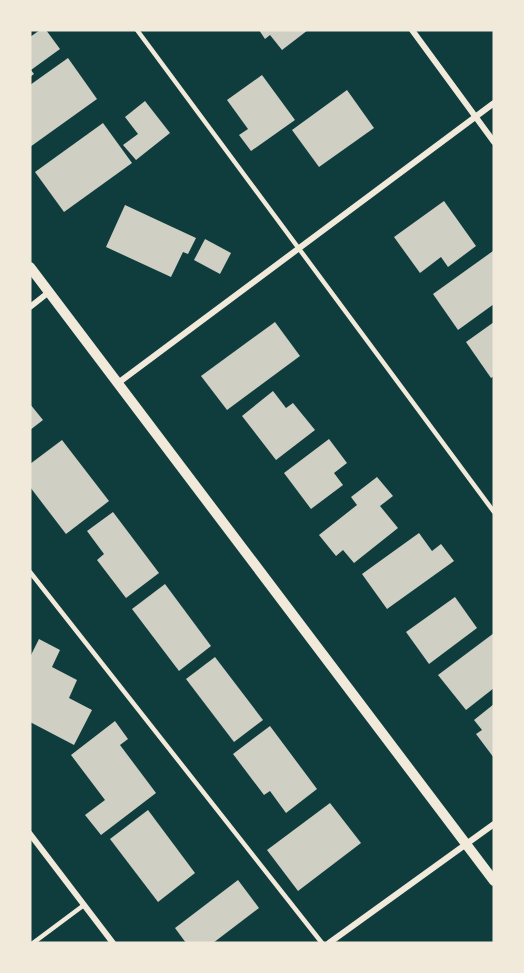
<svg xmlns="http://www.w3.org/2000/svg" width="524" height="973" viewBox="0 0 524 973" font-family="Montserrat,sans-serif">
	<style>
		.building { fill: #cfcfc3 }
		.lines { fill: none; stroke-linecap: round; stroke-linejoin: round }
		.service { stroke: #f1e9da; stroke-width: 4.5 }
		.minor { stroke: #f1e9da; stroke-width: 6 }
		.tertiary { stroke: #f1e9da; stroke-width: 10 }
	</style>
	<rect width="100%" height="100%" fill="#0f3d3e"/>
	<g class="building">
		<polygon points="40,30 46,30 60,49 31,70 34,74 30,77 30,37"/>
		<polygon points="259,30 308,30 282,50 270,35 265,39"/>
		<polygon points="68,58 97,99 30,147 30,85"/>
		<polygon points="262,75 295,120 251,151 239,135 248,129 227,100"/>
		<polygon points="347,90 374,128 319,167 292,130"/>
		<polygon points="145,101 170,133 136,160 123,145 138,134 125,117"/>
		<polygon points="103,123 132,163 64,212 35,172"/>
		<polygon points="444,201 476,246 448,267 441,257 420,273 394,237"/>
		<polygon points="125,205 196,238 188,254 183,252 171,277 106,247"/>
		<polygon points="205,239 231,253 220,274 194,260"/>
		<polygon points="493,251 494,304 458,330 433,294"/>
		<polygon points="275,322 300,356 227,410 201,376"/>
		<polygon points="494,322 494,376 491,378 466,342"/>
		<polygon points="273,391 286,408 293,403 315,430 276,460 242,416"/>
		<polygon points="30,404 43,420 30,430"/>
		<polygon points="329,439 347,463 334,473 343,485 311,509 284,473"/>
		<polygon points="62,440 109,501 66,534 30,487 30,464"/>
		<polygon points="377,477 393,496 380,506 398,528 354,563 343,550 336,556 319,535 357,505 351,497"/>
		<polygon points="113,512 159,573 126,598 97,560 104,554 87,531"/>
		<polygon points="419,533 432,551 441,544 454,561 387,609 362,574"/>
		<polygon points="165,584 211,646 179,671 132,609"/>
		<polygon points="455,597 477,628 429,664 406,632"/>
		<polygon points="494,633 494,688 466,710 438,675"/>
		<polygon points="39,639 60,650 52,667 77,680 69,698 92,710 74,745 30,722 30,657"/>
		<polygon points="215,657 263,720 234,742 186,679"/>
		<polygon points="494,704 494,758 476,734 482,730 474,720"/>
		<polygon points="115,721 128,739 120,745 156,793 101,835 85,815 105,800 71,755"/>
		<polygon points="270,726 317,789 286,813 270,791 264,795 233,754"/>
		<polygon points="330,803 361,843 298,891 267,850"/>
		<polygon points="148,810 195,873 158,902 110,839"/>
		<polygon points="238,880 259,908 213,943 186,943 175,928"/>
	</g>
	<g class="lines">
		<g class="service">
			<polyline points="137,30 494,512"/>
			<polyline points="30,572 322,943"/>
			<polyline points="33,943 84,905"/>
		</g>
		<g class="minor">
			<polyline points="412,30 494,142"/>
			<polyline points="30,307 49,292"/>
			<polyline points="118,383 494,103"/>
			<polyline points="30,834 113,943"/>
			<polyline points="329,943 494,824"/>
		</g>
		<polyline class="tertiary" points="30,267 494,881"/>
	</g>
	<rect width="524" height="973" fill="none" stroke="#f1e9da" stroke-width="63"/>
</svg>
